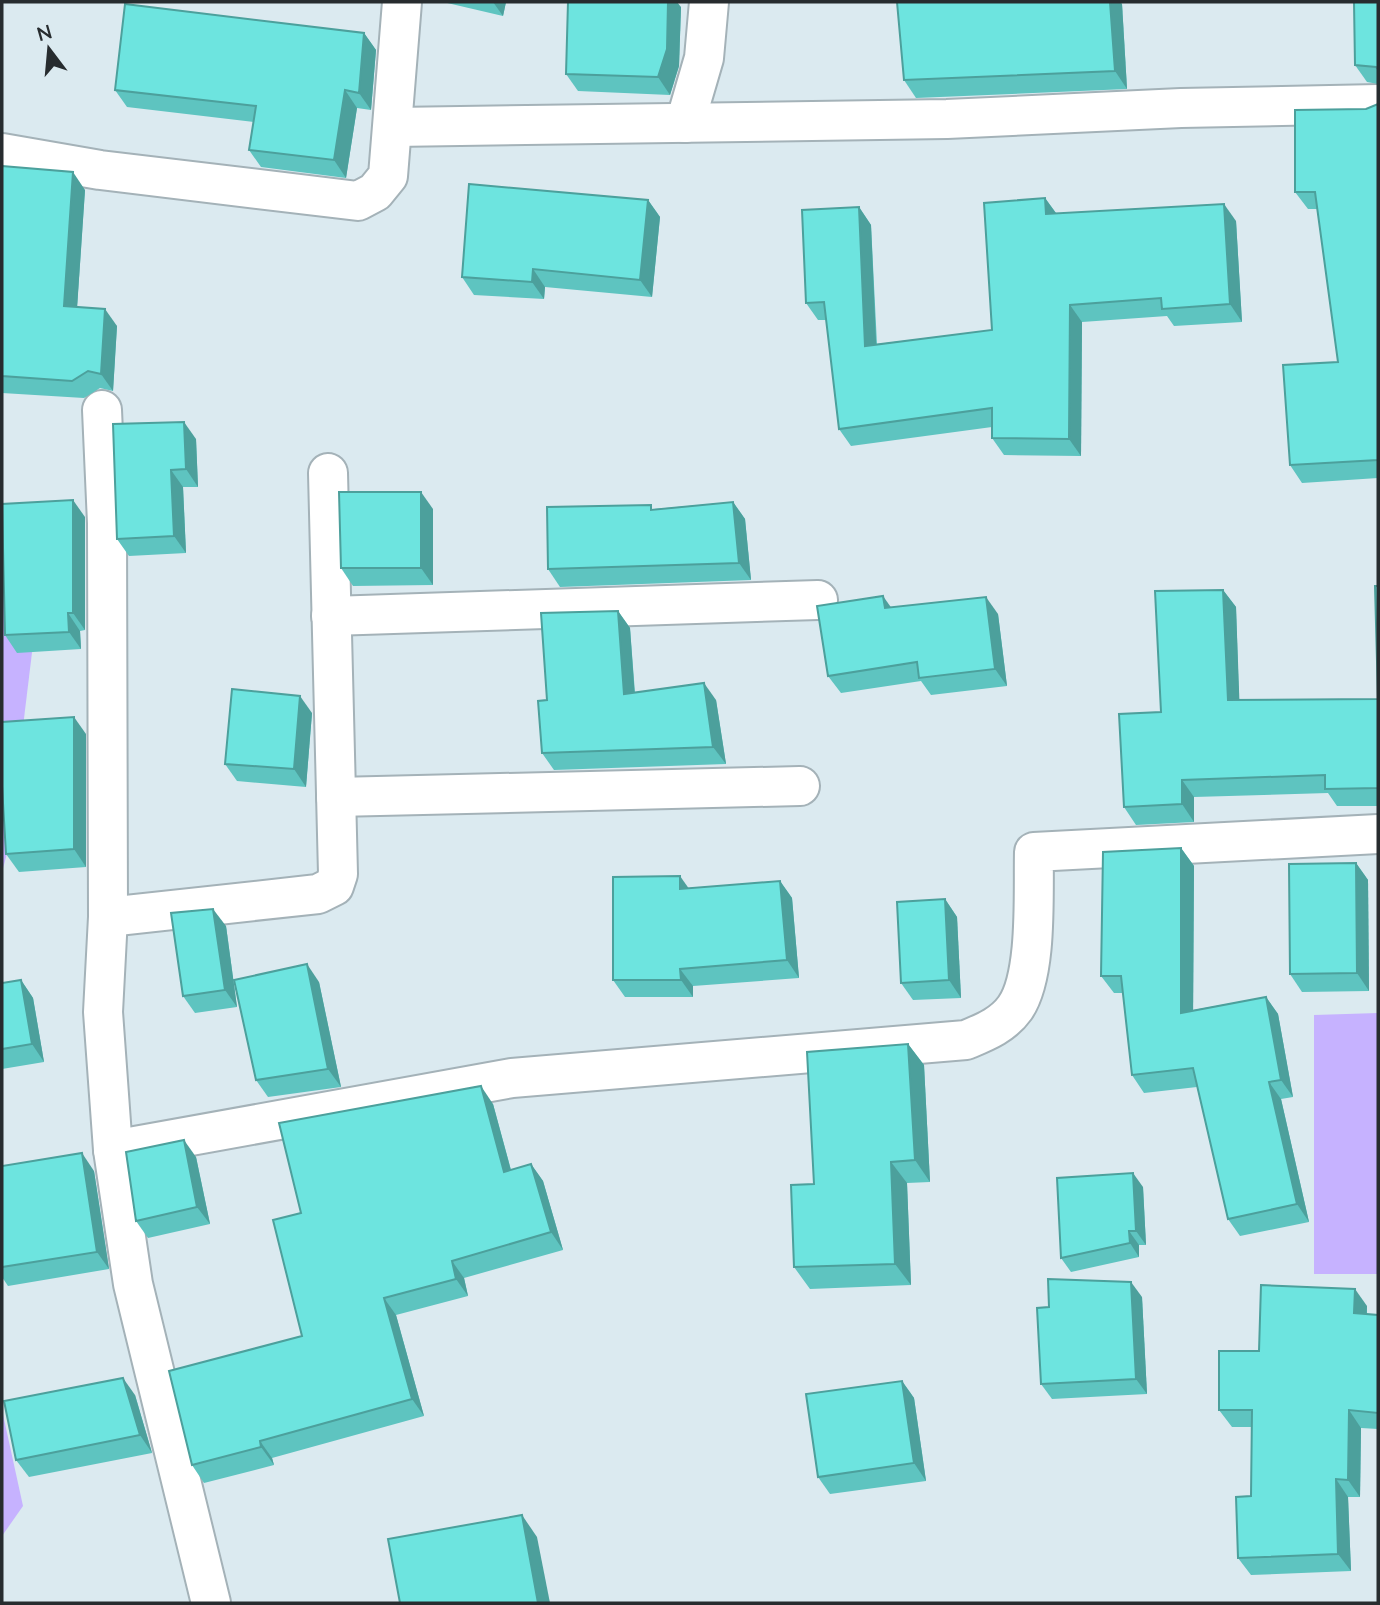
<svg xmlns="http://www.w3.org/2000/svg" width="1380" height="1605" viewBox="0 0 1380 1605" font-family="Lato,sans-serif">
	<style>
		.water { fill: #c6b2ff }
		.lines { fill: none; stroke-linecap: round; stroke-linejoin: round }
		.minor-casing { stroke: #a4b2b8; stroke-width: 42 }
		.minor { stroke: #fff; stroke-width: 38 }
		.wall { fill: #5ec4c0 }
		.shaded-wall { fill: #4ca09c }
		.building { fill: #6de4df; stroke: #4ca09c; stroke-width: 2 }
	</style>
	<rect width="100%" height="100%" fill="#dbeaf0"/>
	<g class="water">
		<polygon points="2,584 39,595 8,850 2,872"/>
		<polygon points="1378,1013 1378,1274 1314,1274 1314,1015"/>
		<polygon points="2,1410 23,1506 2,1536"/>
	</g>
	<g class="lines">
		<g class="minor-casing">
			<g id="minor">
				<polyline points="685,123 704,58 709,2"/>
				<polyline points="394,127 947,119 1181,108 1378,104"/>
				<polyline points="2,153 100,170 358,201 375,192 388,176 402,2"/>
				<polyline points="102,410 107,523 108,917 318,894 334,886 338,874 328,473"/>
				<polyline points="331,616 818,600"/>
				<polyline points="336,797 800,786"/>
				<polyline points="108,917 103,1012 113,1150 133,1284 211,1603"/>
				<path d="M113,1150L512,1078L966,1040C985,1032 1003,1025 1015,1008C1038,975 1033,893 1034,852L1378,834"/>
			</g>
		</g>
		<use href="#minor" class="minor"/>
	</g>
	<g class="wall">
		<polygon points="443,2 506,2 503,16"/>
		<polygon points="897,2 1120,2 1122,4 1127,89 916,98 904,80"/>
		<polygon points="1378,2 1378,84 1367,82 1355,65"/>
		<polygon points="681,7 679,66 670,95 578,91 566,74"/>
		<polygon points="364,33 376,50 371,110 357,108 346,178 261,167 249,150 254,122 127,107 115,90"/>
		<polygon points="1378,104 1378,478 1302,483 1290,465 1338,362 1317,209 1308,209 1295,192 1366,109"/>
		<polygon points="2,166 85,190 77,307 117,326 113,391 100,388 84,398 2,393"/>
		<polygon points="1045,198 1056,213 1236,221 1242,322 1174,326 1167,316 1082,322 1081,456 1004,455 992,438 992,427 851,446 839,429 826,320 818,320 806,303 859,207 871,225 877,344 992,330"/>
		<polygon points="648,200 660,217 652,297 545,287 544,299 474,295 462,277"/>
		<polygon points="196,439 198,487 183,487 186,553 129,556 117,539"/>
		<polygon points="733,502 745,519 751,580 560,587 548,569 654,509"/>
		<polygon points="433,509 433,585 353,586 341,568"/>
		<polygon points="85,517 85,630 80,631 81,649 17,653 5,635"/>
		<polygon points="1378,586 1378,806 1337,806 1328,793 1194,797 1194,822 1136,825 1124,807 1161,712 1223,590 1236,607 1239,700 1378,699"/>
		<polygon points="891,608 998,614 1007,686 931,695 921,681 841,693 828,676"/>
		<polygon points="618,611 630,628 635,693 716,700 726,764 554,770 542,753 547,700"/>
		<polygon points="312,713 306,787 237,781 225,764"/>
		<polygon points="86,734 86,867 19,872 6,854"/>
		<polygon points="1181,848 1194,866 1193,1010 1266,997 1278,1014 1293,1097 1281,1099 1309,1222 1240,1236 1228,1219 1197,1087 1144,1093 1132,1075 1123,993 1114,993 1101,976"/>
		<polygon points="1356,863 1368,880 1369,991 1302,992 1290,974"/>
		<polygon points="780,881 792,898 799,978 693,986 693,997 625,997 613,980 689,888"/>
		<polygon points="945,899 957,917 961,998 913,1000 901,983"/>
		<polygon points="226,926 237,1007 195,1013 183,996"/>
		<polygon points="21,980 33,998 44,1062 2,1069 2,983"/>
		<polygon points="319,982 341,1087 268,1097 256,1080"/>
		<polygon points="908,1044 924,1065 930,1182 907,1183 911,1285 810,1289 794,1267 814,1184"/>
		<polygon points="493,1104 511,1170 531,1164 543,1181 563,1250 464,1278 468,1296 396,1315 424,1416 272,1458 274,1465 204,1483 192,1465 302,1336 301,1213"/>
		<polygon points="196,1157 210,1224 148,1238 136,1221"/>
		<polygon points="2,1166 94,1171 109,1269 8,1286 2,1277"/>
		<polygon points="1143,1187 1146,1245 1139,1245 1139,1257 1071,1272 1061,1258"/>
		<polygon points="1142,1297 1147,1394 1052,1399 1041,1384"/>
		<polygon points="1367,1306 1367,1314 1378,1315 1378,1429 1361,1428 1360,1497 1348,1497 1351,1571 1251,1575 1238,1558 1251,1496 1252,1427 1232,1427 1219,1410 1259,1351"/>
		<polygon points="902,1381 914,1398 926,1481 830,1494 818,1477"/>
		<polygon points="135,1395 152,1453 29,1477 16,1460"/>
	</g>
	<g class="shaded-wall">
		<polygon points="493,2 506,2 503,16"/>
		<polygon points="668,2 677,2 681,7 679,66 670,95 658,77"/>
		<polygon points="1110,2 1120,2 1122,4 1127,89 1115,71"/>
		<polygon points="364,33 376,50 371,110 359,93"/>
		<polygon points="345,90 357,108 346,178 334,160"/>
		<polygon points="73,172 85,190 76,324 64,306"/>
		<polygon points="1045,198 1058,216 1046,214"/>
		<polygon points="648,200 660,217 652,297 640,280"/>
		<polygon points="1224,204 1236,221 1242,322 1230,304"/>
		<polygon points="859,207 871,225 877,363 865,346"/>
		<polygon points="533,269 545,287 544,299 532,282"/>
		<polygon points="1070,305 1082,322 1081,456 1069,439"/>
		<polygon points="105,309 117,326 113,391 101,374"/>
		<polygon points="184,422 196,439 198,487 186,469"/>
		<polygon points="171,470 183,487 186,553 174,536"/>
		<polygon points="421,492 433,509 433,585 421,568"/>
		<polygon points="73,500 85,517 85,630 73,613"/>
		<polygon points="733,502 745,519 751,580 739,563"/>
		<polygon points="1223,590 1236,607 1240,717 1228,700"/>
		<polygon points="883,596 895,613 885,608"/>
		<polygon points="986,597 998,614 1007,686 995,669"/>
		<polygon points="618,611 630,628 636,712 624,694"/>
		<polygon points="68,613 80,631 81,649 69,632"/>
		<polygon points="704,683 716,700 726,764 713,747"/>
		<polygon points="300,696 312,713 306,787 294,769"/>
		<polygon points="74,717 86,734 86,867 74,849"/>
		<polygon points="1182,780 1194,797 1194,822 1182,804"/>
		<polygon points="1181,848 1194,866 1193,1030 1181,1013"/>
		<polygon points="1356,863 1368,880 1369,991 1357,973"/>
		<polygon points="680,876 692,893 680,889"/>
		<polygon points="780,881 792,898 799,978 787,960"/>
		<polygon points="945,899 957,917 961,998 949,980"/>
		<polygon points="213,909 226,926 237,1007 225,990"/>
		<polygon points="307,964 319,982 341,1087 328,1069"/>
		<polygon points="680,969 693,986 693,997 681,980"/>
		<polygon points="21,980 33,998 44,1062 32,1044"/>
		<polygon points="1266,997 1278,1014 1293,1097 1281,1080"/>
		<polygon points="908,1044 924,1065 930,1182 915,1160"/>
		<polygon points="1269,1082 1281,1099 1309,1222 1297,1204"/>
		<polygon points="481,1086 493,1104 516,1189 504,1172"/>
		<polygon points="184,1140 196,1157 210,1224 197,1207"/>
		<polygon points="82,1153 94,1171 109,1269 97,1252"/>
		<polygon points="891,1162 907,1183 911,1285 895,1264"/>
		<polygon points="531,1164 543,1181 563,1250 551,1232"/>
		<polygon points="1133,1173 1143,1187 1146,1245 1136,1231"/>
		<polygon points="1129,1231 1139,1245 1139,1257 1130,1243"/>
		<polygon points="452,1261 464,1278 468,1296 456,1279"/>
		<polygon points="1131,1282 1142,1297 1147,1394 1136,1379"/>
		<polygon points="1355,1289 1367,1306 1366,1330 1354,1313"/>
		<polygon points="384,1298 396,1315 424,1416 412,1399"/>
		<polygon points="123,1378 135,1395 152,1453 140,1435"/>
		<polygon points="902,1381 914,1398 926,1481 914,1463"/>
		<polygon points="1349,1410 1361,1428 1360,1497 1348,1480"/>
		<polygon points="260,1441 272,1458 274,1465 261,1447"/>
		<polygon points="1336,1479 1348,1497 1351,1571 1338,1554"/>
		<polygon points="522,1515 537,1537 550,1603 538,1603"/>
	</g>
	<g class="building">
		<polygon points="568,2 668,2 667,49 658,77 566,74"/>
		<polygon points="897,2 1110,2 1115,71 904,80"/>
		<polygon points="1354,2 1378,2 1378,69 1376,67 1355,65"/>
		<polygon points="125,4 364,33 359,93 345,90 334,160 249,150 256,106 115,90"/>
		<polygon points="1378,104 1378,460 1290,465 1283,365 1338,362 1315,192 1295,192 1295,110 1366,109"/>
		<polygon points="2,166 73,172 64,306 105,309 101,374 88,371 72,381 2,376"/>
		<polygon points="469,184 648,200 640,280 533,269 532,282 462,277"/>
		<polygon points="1045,198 1046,214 1224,204 1230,304 1162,309 1161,298 1070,305 1069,439 992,438 992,408 839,429 824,302 806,303 802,210 859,207 865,346 992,330 984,203"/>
		<polygon points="184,422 186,469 171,470 174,536 117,539 113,424"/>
		<polygon points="339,492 421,492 421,568 341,568"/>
		<polygon points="73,500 73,613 68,613 69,632 5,635 2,504"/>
		<polygon points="733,502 739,563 548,569 547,507 651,505 651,510"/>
		<polygon points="1375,586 1378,586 1378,788 1325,789 1325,775 1182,780 1182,804 1124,807 1119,714 1161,712 1155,591 1223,590 1228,700 1378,699"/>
		<polygon points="883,596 885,608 986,597 995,669 919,678 917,662 828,676 817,606"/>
		<polygon points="618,611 624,694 704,683 713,747 542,753 538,701 547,700 541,613"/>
		<polygon points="232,689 300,696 294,769 225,764"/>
		<polygon points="74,717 74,849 6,854 2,786 2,722"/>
		<polygon points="1181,848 1181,1013 1266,997 1281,1080 1269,1082 1297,1204 1228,1219 1193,1068 1132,1075 1121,976 1101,976 1103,852"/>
		<polygon points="1356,863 1357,973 1290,974 1289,864"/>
		<polygon points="680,876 680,889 780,881 787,960 680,969 681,980 613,980 613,877"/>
		<polygon points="945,899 949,980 901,983 897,902"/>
		<polygon points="213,909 225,990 183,996 171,913"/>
		<polygon points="307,964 328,1069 256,1080 234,980"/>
		<polygon points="21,980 32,1044 2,1049 2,983"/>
		<polygon points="908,1044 915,1160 891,1162 895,1264 794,1267 791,1185 814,1184 807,1052"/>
		<polygon points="481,1086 504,1172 531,1164 551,1232 452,1261 456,1279 384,1298 412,1399 260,1441 261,1447 192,1465 169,1371 302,1336 273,1220 301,1213 279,1123"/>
		<polygon points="184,1140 197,1207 136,1221 126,1152"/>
		<polygon points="82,1153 97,1252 2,1267 2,1166"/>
		<polygon points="1133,1173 1136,1231 1129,1231 1130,1243 1061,1258 1057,1178"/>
		<polygon points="1048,1279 1131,1282 1136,1379 1041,1384 1037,1308 1049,1307"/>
		<polygon points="1261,1285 1355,1289 1354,1313 1378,1315 1378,1413 1349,1410 1348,1480 1336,1479 1338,1554 1238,1558 1236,1497 1251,1496 1252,1410 1219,1410 1219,1351 1259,1351"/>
		<polygon points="123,1378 140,1435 16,1460 4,1401"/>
		<polygon points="902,1381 914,1463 818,1477 806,1394"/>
		<polygon points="522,1515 538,1603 400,1603 388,1539"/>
	</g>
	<rect width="1380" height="1605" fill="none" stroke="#272c2f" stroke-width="7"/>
	<g transform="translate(49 49) rotate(344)" stroke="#dbeaf0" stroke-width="5" paint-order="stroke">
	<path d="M0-5L12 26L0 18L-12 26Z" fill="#272c2f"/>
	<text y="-10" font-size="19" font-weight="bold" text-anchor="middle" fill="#272c2f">N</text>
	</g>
</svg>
